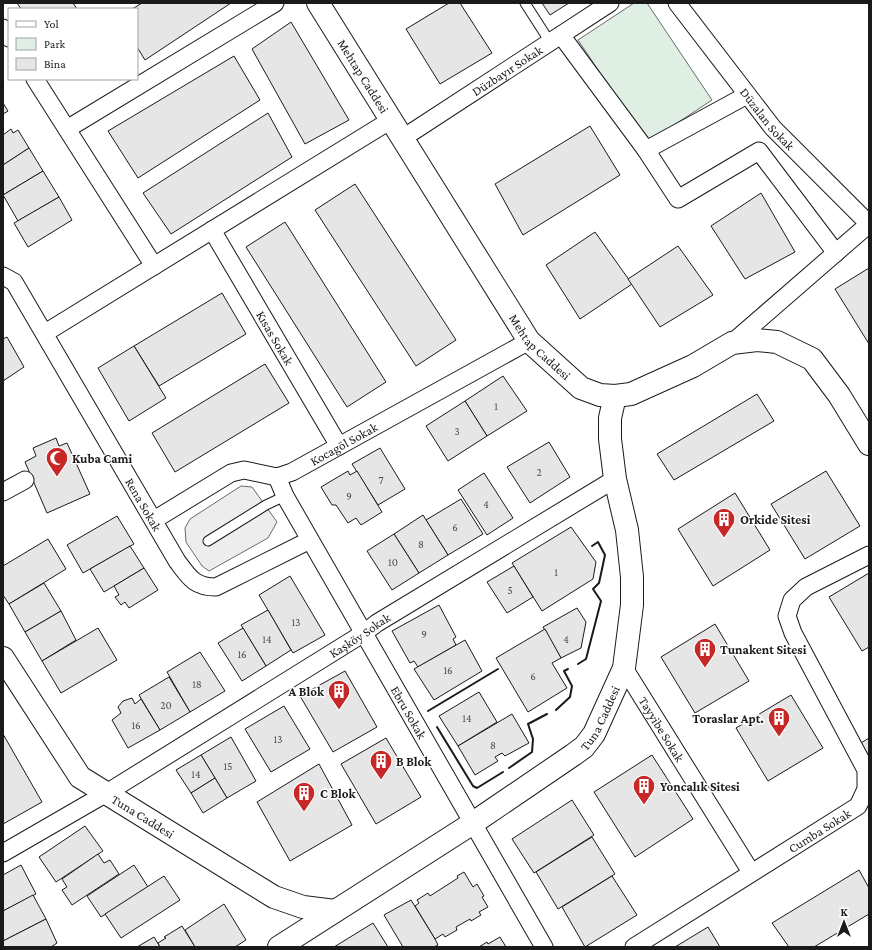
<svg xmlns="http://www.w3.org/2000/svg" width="872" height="950" viewBox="0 0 872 950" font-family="'Crimson Pro',serif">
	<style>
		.green { fill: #e0efe3; stroke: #6a6a6a }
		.parking { fill: #ededed; stroke: #6a6a6a }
		.building { fill: #e6e6e6; stroke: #1a1a1a }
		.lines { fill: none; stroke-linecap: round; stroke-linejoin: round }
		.service-casing { stroke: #1a1a1a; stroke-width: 11 }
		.minor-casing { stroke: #1a1a1a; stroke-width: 19 }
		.tertiary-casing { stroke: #1a1a1a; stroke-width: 24 }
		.service { stroke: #fff; stroke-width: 9 }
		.minor { stroke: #fff; stroke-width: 17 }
		.tertiary { stroke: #fff; stroke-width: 22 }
		.wall { stroke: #1a1a1a; stroke-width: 2 }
		.labels { text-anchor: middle; stroke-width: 3; stroke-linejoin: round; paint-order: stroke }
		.number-label { font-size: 11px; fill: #4d4d4d }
		.street-label { font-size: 13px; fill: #1a1a1a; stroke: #fff }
		.poi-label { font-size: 13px; font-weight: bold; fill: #1a1a1a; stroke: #fff; text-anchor: start }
	</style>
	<rect width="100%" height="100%" fill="#fff"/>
	<polygon class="green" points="634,3 647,3 712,100 647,143 578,40"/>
	<polygon class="parking" points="241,486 252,487 277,522 268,538 209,571 202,566 186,542 185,528 190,519"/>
	<g class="building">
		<polygon points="17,3 73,3 77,9 21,9"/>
		<polygon points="142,3 231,3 145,60 137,47 137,9 132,9"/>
		<polygon points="449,3 460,3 492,53 440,84 406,29"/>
		<polygon points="542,3 569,3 550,15"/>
		<polygon points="291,22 349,120 305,144 252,49"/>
		<polygon points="234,56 260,100 138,178 108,131"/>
		<polygon points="3,103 8,111 3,114"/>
		<polygon points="268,113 292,157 171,234 143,193"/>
		<polygon points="590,126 620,175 523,235 495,184"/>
		<polygon points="11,129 13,133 18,130 29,148 3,165 3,135"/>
		<polygon points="29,148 43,171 3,195 3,165"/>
		<polygon points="43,171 59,197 18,221 3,195"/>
		<polygon points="355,184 456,340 416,366 315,210"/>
		<polygon points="761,193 795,252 745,279 711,226"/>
		<polygon points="59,197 72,220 28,247 14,223"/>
		<polygon points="285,222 386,382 347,407 246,247"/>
		<polygon points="595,232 632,284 580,319 546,265"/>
		<polygon points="678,246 713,295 660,327 628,279"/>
		<polygon points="869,268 869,344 835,289"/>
		<polygon points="222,293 246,334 159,386 134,346"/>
		<polygon points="7,337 24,367 3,381 3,339"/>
		<polygon points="134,346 166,398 129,421 98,368"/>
		<polygon points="265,364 289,403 175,472 152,433"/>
		<polygon points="503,376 527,411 487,436 465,401"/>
		<polygon points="757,394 774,421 674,480 657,454"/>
		<polygon points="465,401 487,436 448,461 426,426"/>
		<polygon points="56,438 59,446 67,443 90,494 47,513 25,462 36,456 33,448"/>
		<polygon points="549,442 570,477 530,503 507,467"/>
		<polygon points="380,448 405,489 378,505 352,464"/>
		<polygon points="348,471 350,475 357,471 382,512 361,525 356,518 348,523 336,505 332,505 321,487"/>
		<polygon points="826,471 860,526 805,559 771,504"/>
		<polygon points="484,473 513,518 487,535 458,490"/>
		<polygon points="735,493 770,550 713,586 678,529"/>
		<polygon points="461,499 483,534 448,555 426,520"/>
		<polygon points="423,515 448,555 419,573 394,534"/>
		<polygon points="117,516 134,544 83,573 67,545"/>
		<polygon points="571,527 596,562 593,579 542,611 512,563"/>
		<polygon points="394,534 419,573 392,590 367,551"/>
		<polygon points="48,539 66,569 9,604 3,595 3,566"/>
		<polygon points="130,546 144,568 104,592 90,569"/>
		<polygon points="514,566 533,597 507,613 487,582"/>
		<polygon points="144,568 158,590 129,608 125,602 121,605 115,597 119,595 114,586"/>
		<polygon points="869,573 869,647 862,651 829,597"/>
		<polygon points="290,576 325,635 293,653 259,595"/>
		<polygon points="44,583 61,611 25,632 9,604"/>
		<polygon points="439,605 456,637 453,639 456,645 418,667 414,661 410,663 392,631"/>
		<polygon points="577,608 586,622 581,648 561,658 543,627"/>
		<polygon points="268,610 291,650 266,666 241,625"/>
		<polygon points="61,611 76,640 42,661 25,632"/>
		<polygon points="715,624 749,681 695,713 661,657"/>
		<polygon points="98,628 117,660 61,693 42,661"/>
		<polygon points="243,628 266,666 242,681 218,643"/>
		<polygon points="545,629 561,658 552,663 567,688 528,712 496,658"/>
		<polygon points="465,640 482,671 434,700 414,669"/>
		<polygon points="200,652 225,691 190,712 167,672"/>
		<polygon points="345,671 377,727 333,752 300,696"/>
		<polygon points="169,677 190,712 160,730 139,695"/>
		<polygon points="479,692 497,722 458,746 439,716"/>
		<polygon points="791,695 823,748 768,781 736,728"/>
		<polygon points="132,698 135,704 141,699 160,730 128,748 112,720 121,713 118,707 123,701"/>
		<polygon points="284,706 310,749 271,772 245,729"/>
		<polygon points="512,714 529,743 505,756 502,753 495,757 498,761 475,775 458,746"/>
		<polygon points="3,734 42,802 3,824"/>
		<polygon points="231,737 256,781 227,798 201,755"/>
		<polygon points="386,738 421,797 376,824 341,764"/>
		<polygon points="869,738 869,757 861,743"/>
		<polygon points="201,755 215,778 191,793 176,770"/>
		<polygon points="652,755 693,819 635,857 594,792"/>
		<polygon points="319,764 352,825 290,861 257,802"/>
		<polygon points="215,778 227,798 203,813 191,793"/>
		<polygon points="572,800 594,835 534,873 512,839"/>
		<polygon points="85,826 103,851 56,882 39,857"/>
		<polygon points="592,837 615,874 558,909 536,872"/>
		<polygon points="98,854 104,863 110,860 119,874 72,905 62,890 67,887 62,879"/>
		<polygon points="21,865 36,894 3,911 3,875"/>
		<polygon points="134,865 148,887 101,917 87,896"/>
		<polygon points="859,870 869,888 869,914 814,947 789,947 772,923"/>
		<polygon points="464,872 473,887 477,884 484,896 482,897 488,907 479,912 481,915 471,921 470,919 456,927 457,930 445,937 443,934 435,939 415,906 419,903 417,900 428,893 430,896 458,878 457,876"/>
		<polygon points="164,876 180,900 121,938 105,914"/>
		<polygon points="612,876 637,915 585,947 562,907"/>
		<polygon points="33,895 46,919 3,941 3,911"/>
		<polygon points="411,900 435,939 438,945 434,947 403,947 384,915"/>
		<polygon points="224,904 246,940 235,947 195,947 185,930"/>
		<polygon points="46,919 57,943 51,947 3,947 3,941"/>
		<polygon points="373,923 388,947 334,947"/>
		<polygon points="182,926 195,947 160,947 158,943 166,938 164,937"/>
		<polygon points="708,927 720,947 675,947"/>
		<polygon points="154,937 160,947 137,947"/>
		<polygon points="500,937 506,947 479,947 487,942 488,944"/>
	</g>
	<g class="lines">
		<g class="service-casing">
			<g id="service">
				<polyline points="525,3 550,42"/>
				<polyline points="208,541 266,505 285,496"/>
			</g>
		</g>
		<g class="minor-casing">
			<g id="minor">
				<path id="s1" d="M677,3L773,128L869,224L732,343"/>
				<polyline points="3,28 9,38"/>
				<polyline points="561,35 646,150 747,95"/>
				<polyline points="35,79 154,266"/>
				<polyline points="67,129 275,3"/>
				<path id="s2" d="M403,138L610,3"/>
				<polyline points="646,150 678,199 759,151 836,253"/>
				<path id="s3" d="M212,230L339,446"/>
				<path id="s4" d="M3,276L14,282L177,561C189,577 194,587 216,587L310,540"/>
				<polyline points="45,333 391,120"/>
				<path id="s5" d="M277,477L285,496L544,947"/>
				<polyline points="3,492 25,480"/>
				<path id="s6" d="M154,520L231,473L244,470L277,477L292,472L529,341"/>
				<path id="s7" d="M624,668L751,872"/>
				<path id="s8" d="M3,853L105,794L364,633L377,623L615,479"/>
				<path id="s9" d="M634,947L858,806L866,789V770L793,633L787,616L792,600L806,587L869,555"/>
			</g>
		</g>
		<g class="tertiary-casing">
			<g id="tertiary">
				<path id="s10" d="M318,3L529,341L581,388L600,395L615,396L631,394L693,366L732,343L757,340L777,342L812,359L839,395L869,444"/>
				<path id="s11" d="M3,658L80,777L274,897L303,907L335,911"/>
				<path id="s12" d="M279,947L473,823L573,755L584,747L594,734L624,668L632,605V577L627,530L615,479L610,439V418L615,396"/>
			</g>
		</g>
		<use href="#service" class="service"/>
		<use href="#minor" class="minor"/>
		<use href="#tertiary" class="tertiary"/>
		<g class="wall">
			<polyline points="578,664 586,659 601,601 593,589 599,583 605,555 598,542 592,546"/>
			<polyline points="556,710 570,697 572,686 564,671 568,669"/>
			<polyline points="428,711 498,669"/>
			<polyline points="437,727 473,786 477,788 503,772"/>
			<polyline points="509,768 532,752 533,739 528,724 547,714"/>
		</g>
	</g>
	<defs>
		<g id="mosque-pin" transform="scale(1.15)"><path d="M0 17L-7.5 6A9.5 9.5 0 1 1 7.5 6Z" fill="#c62828" stroke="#fff"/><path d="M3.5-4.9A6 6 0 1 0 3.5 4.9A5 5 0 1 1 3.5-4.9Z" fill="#fff"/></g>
		<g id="building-pin" transform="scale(1.15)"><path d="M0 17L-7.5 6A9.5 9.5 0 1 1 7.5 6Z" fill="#c62828" stroke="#fff"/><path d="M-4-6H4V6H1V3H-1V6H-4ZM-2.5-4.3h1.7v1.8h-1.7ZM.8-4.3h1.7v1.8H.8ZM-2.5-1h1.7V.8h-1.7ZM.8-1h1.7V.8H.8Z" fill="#fff"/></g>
	</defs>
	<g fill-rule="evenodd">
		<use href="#mosque-pin" x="57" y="458"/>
		<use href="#building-pin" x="724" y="519"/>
		<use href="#building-pin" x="705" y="649"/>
		<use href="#building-pin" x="339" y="691"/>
		<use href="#building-pin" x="779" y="718"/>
		<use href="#building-pin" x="381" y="761"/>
		<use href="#building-pin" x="644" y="786"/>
		<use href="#building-pin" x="304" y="793"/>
	</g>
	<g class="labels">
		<g class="number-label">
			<text x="496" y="410">1</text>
			<text x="457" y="435">3</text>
			<text x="539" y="476">2</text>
			<text x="381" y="484">7</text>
			<text x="349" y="500">9</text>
			<text x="486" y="508">4</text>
			<text x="455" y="531">6</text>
			<text x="421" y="548">8</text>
			<text x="393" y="566">10</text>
			<text x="556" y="576">1</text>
			<text x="510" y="594">5</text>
			<text x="296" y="626">13</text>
			<text x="424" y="638">9</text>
			<text x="267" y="643">14</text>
			<text x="566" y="643">4</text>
			<text x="242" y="658">16</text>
			<text x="448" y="674">16</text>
			<text x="533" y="680">6</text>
			<text x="197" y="688">18</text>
			<text x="166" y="709">20</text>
			<text x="467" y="722">14</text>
			<text x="136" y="729">16</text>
			<text x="278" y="743">13</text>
			<text x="493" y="749">8</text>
			<text x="228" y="770">15</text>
			<text x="196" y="778">14</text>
		</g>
		<g class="street-label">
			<text dy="5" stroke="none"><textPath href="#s2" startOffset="124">Düzbayır Sokak</textPath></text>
			<text dy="5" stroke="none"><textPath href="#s10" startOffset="86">Mehtap Caddesi</textPath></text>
			<text dy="5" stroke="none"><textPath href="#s1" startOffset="147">Düzalan Sokak</textPath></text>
			<text dy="5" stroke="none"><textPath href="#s3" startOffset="125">Kısas Sokak</textPath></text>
			<text dy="5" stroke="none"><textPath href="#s10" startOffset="410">Mehtap Caddesi</textPath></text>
			<text dy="5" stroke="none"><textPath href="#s6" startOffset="212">Kocagöl Sokak</textPath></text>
			<text dy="5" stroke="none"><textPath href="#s4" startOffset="270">Rena Sokak</textPath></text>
			<text dy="5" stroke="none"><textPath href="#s8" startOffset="418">Kaşköy Sokak</textPath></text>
			<text dy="5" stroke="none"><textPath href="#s5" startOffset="270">Ebru Sokak</textPath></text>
			<text dy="5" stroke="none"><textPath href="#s12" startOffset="398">Tuna Caddesi</textPath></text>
			<text dy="5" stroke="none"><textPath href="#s7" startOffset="72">Tayyibe Sokak</textPath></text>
			<text dy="5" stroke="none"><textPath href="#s11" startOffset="216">Tuna Caddesi</textPath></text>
			<text dy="5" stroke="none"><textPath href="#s9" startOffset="219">Cumba Sokak</textPath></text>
		</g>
		<g class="poi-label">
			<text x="72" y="463">Kuba Cami</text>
			<text x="740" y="524">Orkide Sitesi</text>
			<text x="720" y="654">Tunakent Sitesi</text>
			<text x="324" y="696" text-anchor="end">A Blok</text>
			<text x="764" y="723" text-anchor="end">Toraslar Apt.</text>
			<text x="396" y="766">B Blok</text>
			<text x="660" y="791">Yoncalık Sitesi</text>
			<text x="320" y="798">C Blok</text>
		</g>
	</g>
	<rect width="872" height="950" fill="none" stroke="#1a1a1a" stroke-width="8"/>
	<rect x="8" y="8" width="130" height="72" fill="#ffffff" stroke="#a3a3a3"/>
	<rect x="16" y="21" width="20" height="6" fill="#ffffff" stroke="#a3a3a3"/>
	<text x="44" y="28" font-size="12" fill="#1a1a1a">Yol</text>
	<rect x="16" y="38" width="20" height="12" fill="#e0efe3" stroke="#a3a3a3"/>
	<text x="44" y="48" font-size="12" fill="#1a1a1a">Park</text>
	<rect x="16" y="58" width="20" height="12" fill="#e6e6e6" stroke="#a3a3a3"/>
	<text x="44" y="68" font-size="12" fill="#1a1a1a">Bina</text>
	<g transform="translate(844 922)" stroke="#ffffff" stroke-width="3" paint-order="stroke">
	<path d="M0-3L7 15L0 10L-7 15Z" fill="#1a1a1a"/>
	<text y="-6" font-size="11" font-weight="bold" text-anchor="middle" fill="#1a1a1a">K</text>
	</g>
</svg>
